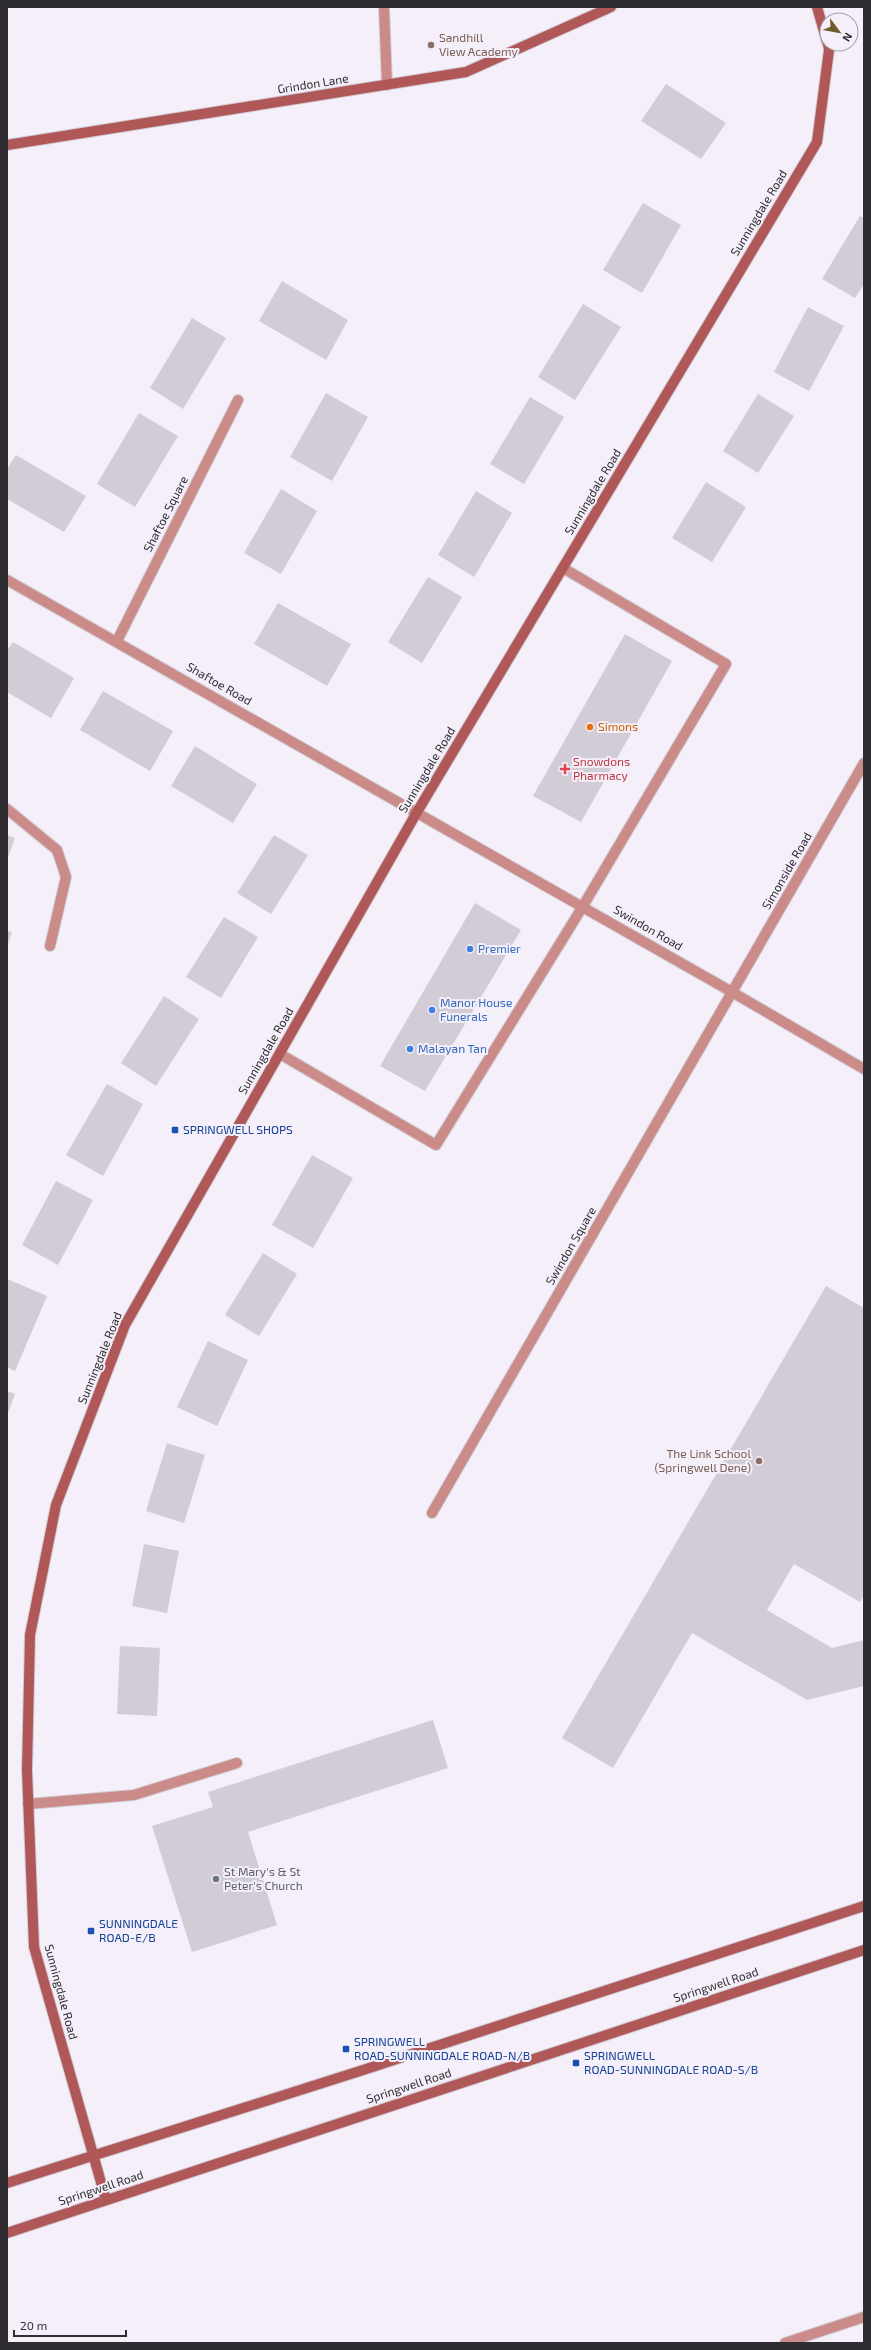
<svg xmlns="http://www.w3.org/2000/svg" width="871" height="2350" viewBox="0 0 871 2350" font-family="'Exo 2',sans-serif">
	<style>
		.building { fill: #d2ccd6 }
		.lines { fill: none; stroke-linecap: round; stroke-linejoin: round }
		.lane-casing { stroke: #d1ccd5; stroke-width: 12 }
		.street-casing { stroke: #d1ccd5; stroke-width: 12 }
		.secondary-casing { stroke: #d1ccd5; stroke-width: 12 }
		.lane { stroke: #ca8b89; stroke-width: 10 }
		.street { stroke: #ca8b89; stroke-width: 10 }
		.secondary { stroke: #b05758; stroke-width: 10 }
		.education-dot { fill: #8d6e63; stroke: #f5eff9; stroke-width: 1.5 }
		.food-dot { fill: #e8710a; stroke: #f5eff9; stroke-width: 1.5 }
		.health-dot { fill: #e0444e; stroke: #f5eff9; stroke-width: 1.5 }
		.shop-dot { fill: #3f7fe0; stroke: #f5eff9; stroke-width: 1.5 }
		.transit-dot { fill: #1a4fb4; stroke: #f5eff9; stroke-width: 1.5 }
		.worship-dot { fill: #6b7280; stroke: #f5eff9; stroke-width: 1.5 }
		.labels { text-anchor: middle; stroke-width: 4; stroke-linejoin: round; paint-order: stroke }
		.education-label { font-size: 12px; fill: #785e54; stroke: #f5eff9; text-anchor: start }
		.street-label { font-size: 12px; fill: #2f2d31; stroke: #f5eff9 }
		.food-label { font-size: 12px; fill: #c56008; stroke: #f5eff9; text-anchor: start }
		.health-label { font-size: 12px; fill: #be3a42; stroke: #f5eff9; text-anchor: start }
		.shop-label { font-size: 12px; fill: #366cbe; stroke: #f5eff9; text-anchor: start }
		.transit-label { font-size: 12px; fill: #164399; stroke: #f5eff9; text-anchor: start }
		.worship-label { font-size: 12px; fill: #5b616d; stroke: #f5eff9; text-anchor: start }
	</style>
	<rect width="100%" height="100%" fill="#f5eff9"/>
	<g class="building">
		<polygon points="666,84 726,123 701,159 641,121"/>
		<polygon points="643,203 681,225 642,293 603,270"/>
		<polygon points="860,216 864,218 864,284 855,298 822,279"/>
		<polygon points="282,281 348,320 326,360 259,321"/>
		<polygon points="583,304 621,327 575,400 538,377"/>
		<polygon points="808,307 844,326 809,391 774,372"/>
		<polygon points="192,318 226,338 183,409 150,388"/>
		<polygon points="326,393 368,417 332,481 290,457"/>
		<polygon points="758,394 794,416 758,473 723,451"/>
		<polygon points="530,397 564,417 524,484 490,464"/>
		<polygon points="139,413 178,436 135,507 97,484"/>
		<polygon points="16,455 86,496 64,532 7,499 7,469"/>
		<polygon points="706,482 746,507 712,562 672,538"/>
		<polygon points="281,489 317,511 281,574 244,553"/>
		<polygon points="476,491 512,513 474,577 438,555"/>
		<polygon points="428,577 462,597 422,663 388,642"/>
		<polygon points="278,603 351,644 327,686 254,644"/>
		<polygon points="625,634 672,661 581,822 533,796"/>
		<polygon points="13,642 74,678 51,718 7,692 7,651"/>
		<polygon points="103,691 173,731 150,771 80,730"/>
		<polygon points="195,746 257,784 233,823 171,786"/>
		<polygon points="7,835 15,838 7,860"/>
		<polygon points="274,835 308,855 271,914 237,893"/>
		<polygon points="475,903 521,930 425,1091 380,1066"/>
		<polygon points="224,917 258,937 221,998 186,977"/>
		<polygon points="7,931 12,932 7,947"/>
		<polygon points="164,996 199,1019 156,1086 121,1063"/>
		<polygon points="107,1084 143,1104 103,1176 66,1155"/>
		<polygon points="312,1155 353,1178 313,1248 272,1225"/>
		<polygon points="56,1181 93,1200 58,1265 22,1245"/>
		<polygon points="263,1253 297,1274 259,1336 225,1315"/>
		<polygon points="7,1279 47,1296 15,1371 7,1367"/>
		<polygon points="826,1286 864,1308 864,1595 860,1602 794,1564 767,1610 832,1648 864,1640 864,1686 807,1700 692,1633 613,1768 562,1738"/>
		<polygon points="208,1341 248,1360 217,1426 177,1407"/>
		<polygon points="7,1391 15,1394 7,1416"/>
		<polygon points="167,1443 205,1455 184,1523 146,1511"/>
		<polygon points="144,1544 179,1551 167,1613 132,1606"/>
		<polygon points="120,1646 160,1648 157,1716 117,1714"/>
		<polygon points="433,1720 448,1768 248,1832 277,1925 192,1952 152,1826 213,1807 208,1792"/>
	</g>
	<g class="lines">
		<g class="lane-casing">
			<g id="lane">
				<polyline points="384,7 387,85"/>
				<polyline points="7,809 57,850 66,877 50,946"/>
				<polyline points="280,1054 436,1145 583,906 726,664 563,568"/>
				<polyline points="28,1804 134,1795 237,1763"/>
			</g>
		</g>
		<g class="street-casing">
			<g id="street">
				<polyline points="7,580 732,992 864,1069"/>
				<polyline points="117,641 238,400"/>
				<polyline points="432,1513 864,763"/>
				<polyline points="785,2343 864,2317"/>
			</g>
		</g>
		<g class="secondary-casing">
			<g id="secondary">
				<polyline points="817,7 827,42"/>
				<polyline points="7,145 466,72 611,7"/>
				<polyline points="7,2183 360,2071 864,1906"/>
				<polyline points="106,2200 34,1947 27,1770 30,1635 56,1505 125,1325 417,812 817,142 829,50 828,44"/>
				<polyline points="7,2233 864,1950"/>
			</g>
		</g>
		<use href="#lane" class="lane"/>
		<use href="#street" class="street"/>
		<use href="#secondary" class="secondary"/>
	</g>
	<g class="education-dot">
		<circle cx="431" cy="45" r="4"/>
		<circle cx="759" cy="1461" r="4"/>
	</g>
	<circle class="food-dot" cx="590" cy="727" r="4"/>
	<path class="health-dot" d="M563 763h4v4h4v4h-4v4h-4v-4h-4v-4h4z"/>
	<g class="shop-dot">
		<circle cx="470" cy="949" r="4"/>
		<circle cx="432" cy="1010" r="4"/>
		<circle cx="410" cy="1049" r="4"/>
	</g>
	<g class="transit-dot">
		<rect x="171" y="1126" width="8" height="8" rx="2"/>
		<rect x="87" y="1927" width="8" height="8" rx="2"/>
		<rect x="342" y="2045" width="8" height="8" rx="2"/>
		<rect x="572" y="2059" width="8" height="8" rx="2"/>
	</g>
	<circle class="worship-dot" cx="216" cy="1879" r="4"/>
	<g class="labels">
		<g class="education-label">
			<text x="439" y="42">Sandhill<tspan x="439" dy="14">View Academy</tspan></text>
			<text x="751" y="1458" text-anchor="end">The Link School<tspan x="751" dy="14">(Springwell Dene)</tspan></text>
		</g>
		<g class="street-label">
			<text transform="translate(313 84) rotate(-9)" y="4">Grindon Lane</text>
			<text transform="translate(759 213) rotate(-59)" y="4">Sunningdale Road</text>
			<text transform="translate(593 492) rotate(-59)" y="4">Sunningdale Road</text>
			<text transform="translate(166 514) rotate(-63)" y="4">Shaftoe Square</text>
			<text transform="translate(219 684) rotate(30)" y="4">Shaftoe Road</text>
			<text transform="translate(427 770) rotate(-59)" y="4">Sunningdale Road</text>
			<text transform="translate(787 871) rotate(-60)" y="4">Simonside Road</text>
			<text transform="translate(648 928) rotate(30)" y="4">Swindon Road</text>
			<text transform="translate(266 1051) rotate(-60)" y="4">Sunningdale Road</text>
			<text transform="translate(571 1246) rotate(-60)" y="4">Swindon Square</text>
			<text transform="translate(100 1358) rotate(-68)" y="4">Sunningdale Road</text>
			<text transform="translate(716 1985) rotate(-18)" y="4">Springwell Road</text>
			<text transform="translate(61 1992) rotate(75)" y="4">Sunningdale Road</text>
			<text transform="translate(409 2086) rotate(-18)" y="4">Springwell Road</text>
			<text transform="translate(101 2188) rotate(-18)" y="4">Springwell Road</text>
		</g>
		<g class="food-label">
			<text x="598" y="731">Simons</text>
		</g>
		<g class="health-label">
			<text x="573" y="766">Snowdons<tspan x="573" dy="14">Pharmacy</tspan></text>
		</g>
		<g class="shop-label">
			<text x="478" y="953">Premier</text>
			<text x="440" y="1007">Manor House<tspan x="440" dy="14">Funerals</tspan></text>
			<text x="418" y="1053">Malayan Tan</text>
		</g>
		<g class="transit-label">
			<text x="183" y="1134">SPRINGWELL SHOPS</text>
			<text x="99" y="1928">SUNNINGDALE<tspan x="99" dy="14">ROAD-E/B</tspan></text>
			<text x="354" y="2046">SPRINGWELL<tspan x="354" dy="14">ROAD-SUNNINGDALE ROAD-N/B</tspan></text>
			<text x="584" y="2060">SPRINGWELL<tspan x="584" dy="14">ROAD-SUNNINGDALE ROAD-S/B</tspan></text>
		</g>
		<g class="worship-label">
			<text x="224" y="1876">St Mary's &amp; St<tspan x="224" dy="14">Peter's Church</tspan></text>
		</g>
	</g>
	<rect width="871" height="2350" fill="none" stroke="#2f2d31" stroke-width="16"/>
	<g transform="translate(839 32) rotate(122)"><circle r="19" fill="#f5eff9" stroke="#a6a1a9"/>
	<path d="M0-3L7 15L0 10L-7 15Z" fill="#6e5c2a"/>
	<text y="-6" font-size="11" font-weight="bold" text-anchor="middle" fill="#2f2d31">N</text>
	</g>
	<path d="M14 2330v6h112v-6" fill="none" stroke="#2f2d31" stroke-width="2"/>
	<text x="20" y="2330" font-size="12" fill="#2f2d31" stroke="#f5eff9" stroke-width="3" paint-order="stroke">20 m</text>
</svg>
